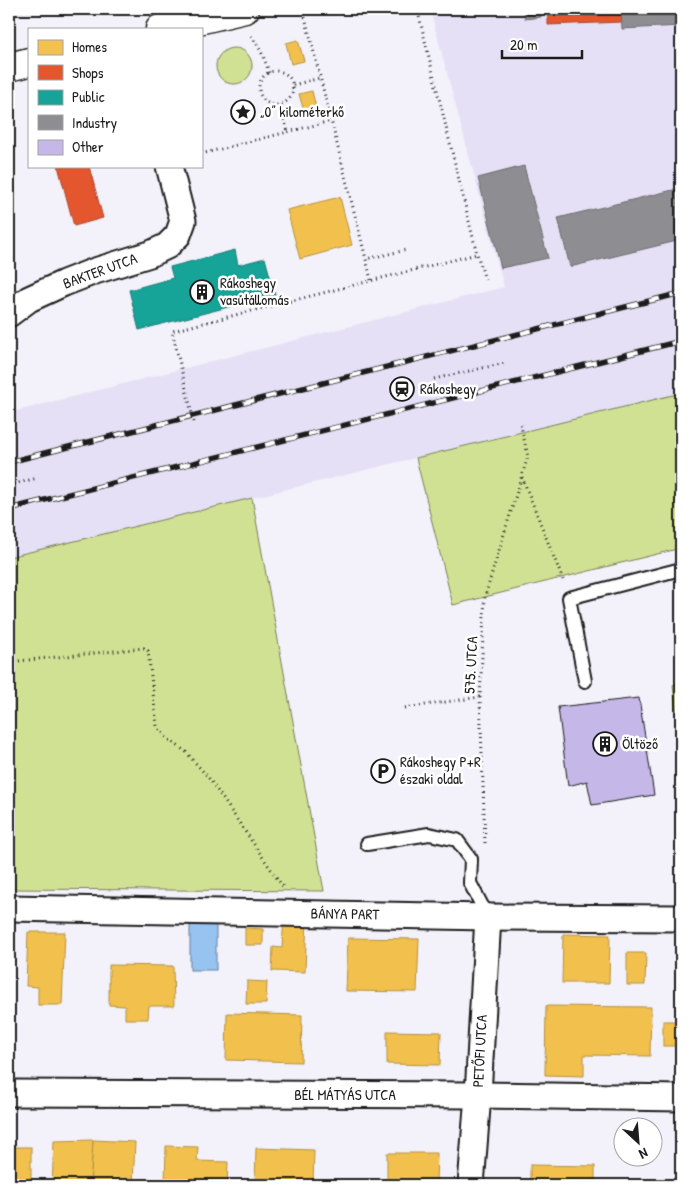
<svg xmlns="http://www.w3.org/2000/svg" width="690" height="1194" viewBox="0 0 690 1194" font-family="'Patrick Hand',sans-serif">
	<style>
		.built { fill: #e5e0f5 }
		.green { fill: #d1e194; stroke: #767e58 }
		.water { fill: #97c3f0; stroke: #66809b }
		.homes { fill: #f2c14e; stroke: #b2903f }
		.shops { fill: #e4572e; stroke: #a84529 }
		.public { fill: #17a398; stroke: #187a73 }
		.industry { fill: #8d8d92; stroke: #6b6b6f }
		.building { fill: #c5b7e8; stroke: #1c1c1c }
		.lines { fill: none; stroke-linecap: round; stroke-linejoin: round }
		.lane-casing { stroke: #1c1c1c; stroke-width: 16 }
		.street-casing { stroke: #1c1c1c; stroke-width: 29 }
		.secondary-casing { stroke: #1c1c1c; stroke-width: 31 }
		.path { stroke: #1c1c1c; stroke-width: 3; stroke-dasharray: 1 4; stroke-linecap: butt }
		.lane { stroke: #fff; stroke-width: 12 }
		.street { stroke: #fff; stroke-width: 25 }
		.secondary { stroke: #fff; stroke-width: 28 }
		.rail-casing { stroke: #1c1c1c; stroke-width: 5.5 }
		.rail { stroke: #fff; stroke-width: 4; stroke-dasharray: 11; stroke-linecap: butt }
		.labels { text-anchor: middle; stroke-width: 5; stroke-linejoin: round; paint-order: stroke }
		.poi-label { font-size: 15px; fill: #1c1c1c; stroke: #fff; text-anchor: start }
		.street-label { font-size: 15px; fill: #1c1c1c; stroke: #fff }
	</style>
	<rect width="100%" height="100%" fill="#f3f1fa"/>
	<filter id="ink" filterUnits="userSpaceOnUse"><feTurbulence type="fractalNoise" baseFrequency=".02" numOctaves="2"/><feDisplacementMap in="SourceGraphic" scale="10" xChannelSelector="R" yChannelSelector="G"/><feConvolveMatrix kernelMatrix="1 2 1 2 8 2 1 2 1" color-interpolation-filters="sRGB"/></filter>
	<g filter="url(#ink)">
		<polygon class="built" points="430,9 681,9 681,393 9,557 9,413 504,287"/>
		<g class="green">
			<circle cx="234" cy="66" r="18"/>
			<polygon points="681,393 681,548 453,605 416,458"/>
			<polygon points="252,498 324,891 9,889 9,557"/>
			<polygon points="681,683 681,747 673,685"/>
		</g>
		<rect class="water" x="190" y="924" width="26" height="46"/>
		<g class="homes">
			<polygon points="298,40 304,61 291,64 286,43"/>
			<polygon points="312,91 317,112 305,115 299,94"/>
			<polygon points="340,197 352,245 300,259 287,210"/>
			<polygon points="284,916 307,916 305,972 272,971 273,947 282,948"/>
			<polygon points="245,928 263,929 263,945 245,945"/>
			<polygon points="28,932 65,932 62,1005 38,1005 38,987 26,986"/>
			<polygon points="563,934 610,935 609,983 562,983"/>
			<polygon points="348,938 419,939 417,992 346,991"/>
			<polygon points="676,943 681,943 681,995 680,995 680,986 676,986"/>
			<polygon points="627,953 646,953 645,985 627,985"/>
			<polygon points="109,965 173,966 174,1006 149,1006 148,1019 125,1019 125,1006 109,1005"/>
			<polygon points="247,981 267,982 266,1004 246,1004"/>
			<polygon points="546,1006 651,1007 650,1056 584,1055 584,1076 545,1075"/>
			<polygon points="227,1013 302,1015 301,1062 226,1060"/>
			<rect x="663" y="1021" width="18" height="25"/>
			<polygon points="387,1031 441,1032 440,1065 387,1064"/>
			<polygon points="93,1140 135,1142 133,1185 90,1185"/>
			<polygon points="93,1140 90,1185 52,1185 54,1141"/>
			<polygon points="166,1146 198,1147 197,1161 228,1162 227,1185 165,1185"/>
			<rect x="9" y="1147" width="22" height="38"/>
			<polygon points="256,1148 314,1150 313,1185 255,1185"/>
			<polygon points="387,1153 437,1153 436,1185 387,1185"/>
			<polygon points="530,1165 595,1166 595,1185 530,1185"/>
		</g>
		<g class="shops">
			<polygon points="548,9 621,9 622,22 548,25"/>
			<polygon points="58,166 89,166 103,218 74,226"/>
		</g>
		<polygon class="public" points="235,250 238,265 265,258 275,295 139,330 129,290 173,278 170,267"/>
		<g class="industry">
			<polygon points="524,9 540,9 541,17 525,19"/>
			<polygon points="621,9 681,9 681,26 622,29"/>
			<polygon points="524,166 548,258 501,268 478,178"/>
			<polygon points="681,188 681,240 570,267 558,218"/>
		</g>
		<polygon class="building" points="639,698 654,795 592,805 587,781 568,786 558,707"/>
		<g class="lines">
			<g class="lane-casing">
				<g id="lane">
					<polyline points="585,681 569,598 681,569"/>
					<polyline points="367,844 429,834 457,840 471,859 470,883 488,917"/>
				</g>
			</g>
			<g class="street-casing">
				<g id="street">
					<polyline points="9,314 29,299 64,283 95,271 150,254 167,246 178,235 183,221 169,166"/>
					<polyline points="9,908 488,917 681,918"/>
					<polyline points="9,1093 478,1095 681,1098"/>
					<polyline points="471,1185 478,1095 488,917"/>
				</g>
			</g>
			<g class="secondary-casing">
				<g id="secondary">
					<polyline points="160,29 245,9"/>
					<polyline points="9,67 29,62"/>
				</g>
			</g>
			<g class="path">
				<polyline points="418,12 477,254 486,283"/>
				<polyline points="305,17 366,259"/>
				<path d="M251,36C260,47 265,59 269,73"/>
				<circle cx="276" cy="88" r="17"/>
				<polyline points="293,85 320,78"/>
				<polyline points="280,105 288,132"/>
				<polyline points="201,154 331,121"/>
				<polyline points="371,280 366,259 406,250"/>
				<polyline points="434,379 505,363"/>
				<polyline points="194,422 172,331 477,254"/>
				<polyline points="522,477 563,580"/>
				<polyline points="9,485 38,478"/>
				<polyline points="9,662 144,648 148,651 157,726 167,738 186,752 208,777 283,887"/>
				<polyline points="405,708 480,697"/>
				<polyline points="485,843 480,697 485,596 528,456 520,422"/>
			</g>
			<use href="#lane" class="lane"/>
			<use href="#street" class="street"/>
			<use href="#secondary" class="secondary"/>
			<g class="rail-casing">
				<g id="rail">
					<polyline points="9,462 681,293"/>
					<polyline points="9,509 681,341"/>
				</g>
			</g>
			<use href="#rail" class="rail"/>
		</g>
	</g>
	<defs>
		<g id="sight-ring" transform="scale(1.25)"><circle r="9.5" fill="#fff" stroke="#1c1c1c" stroke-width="1.5"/><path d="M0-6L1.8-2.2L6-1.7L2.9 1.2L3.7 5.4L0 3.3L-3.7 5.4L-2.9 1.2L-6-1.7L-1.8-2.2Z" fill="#1c1c1c"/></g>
		<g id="building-ring" transform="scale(1.25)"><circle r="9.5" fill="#fff" stroke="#1c1c1c" stroke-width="1.5"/><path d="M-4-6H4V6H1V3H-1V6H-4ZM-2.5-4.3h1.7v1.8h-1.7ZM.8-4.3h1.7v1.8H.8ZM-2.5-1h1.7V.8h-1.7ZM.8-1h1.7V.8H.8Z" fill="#1c1c1c"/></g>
		<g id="station-ring" transform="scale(1.25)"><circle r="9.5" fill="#fff" stroke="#1c1c1c" stroke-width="1.5"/><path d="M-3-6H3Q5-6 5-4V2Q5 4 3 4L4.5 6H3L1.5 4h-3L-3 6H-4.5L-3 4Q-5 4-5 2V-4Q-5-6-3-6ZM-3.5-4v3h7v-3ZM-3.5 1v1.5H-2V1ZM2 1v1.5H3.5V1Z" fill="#1c1c1c"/></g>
		<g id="parking-ring" transform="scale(1.25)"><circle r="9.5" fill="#fff" stroke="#1c1c1c" stroke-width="1.5"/><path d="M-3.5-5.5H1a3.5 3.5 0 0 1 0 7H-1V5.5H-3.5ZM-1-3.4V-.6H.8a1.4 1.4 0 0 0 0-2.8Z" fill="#1c1c1c"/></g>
	</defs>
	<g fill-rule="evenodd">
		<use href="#sight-ring" x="243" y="112"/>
		<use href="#building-ring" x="202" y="292"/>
		<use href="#station-ring" x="402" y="389"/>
		<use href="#building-ring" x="605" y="744"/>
		<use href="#parking-ring" x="383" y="771"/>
	</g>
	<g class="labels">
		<g class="poi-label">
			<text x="260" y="117">„0” kilométerkő</text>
			<text x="220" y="288">Rákoshegy<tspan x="220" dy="17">vasútállomás</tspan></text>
			<text x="420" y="394">Rákoshegy</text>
			<text x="622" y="749">Öltöző</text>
			<text x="400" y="767">Rákoshegy P+R<tspan x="400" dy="17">északi oldal</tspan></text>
		</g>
		<g class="street-label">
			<text transform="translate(100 271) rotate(-20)" y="5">BAKTER UTCA</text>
			<text transform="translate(471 665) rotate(-87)" y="5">575. UTCA</text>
			<text transform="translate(345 914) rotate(1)" y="5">BÁNYA PART</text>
			<text transform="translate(480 1051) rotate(-87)" y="5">PETŐFI UTCA</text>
			<text x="345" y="1100">BÉL MÁTYÁS UTCA</text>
		</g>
	</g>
	<rect width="690" height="1194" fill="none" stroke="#fff" stroke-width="30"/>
	<rect x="15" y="15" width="660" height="1164" fill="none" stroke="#1c1c1c" stroke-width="2" filter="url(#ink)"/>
	<rect x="28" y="28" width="175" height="140" fill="#ffffff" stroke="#a4a4a4"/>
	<rect x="38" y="40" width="25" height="15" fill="#f2c14e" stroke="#a4a4a4"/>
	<text x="72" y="52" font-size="15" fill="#1c1c1c">Homes</text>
	<rect x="38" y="65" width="25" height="15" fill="#e4572e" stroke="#a4a4a4"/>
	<text x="72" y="78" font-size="15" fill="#1c1c1c">Shops</text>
	<rect x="38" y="90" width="25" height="15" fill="#17a398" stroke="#a4a4a4"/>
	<text x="72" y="102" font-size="15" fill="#1c1c1c">Public</text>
	<rect x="38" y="115" width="25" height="15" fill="#8d8d92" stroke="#a4a4a4"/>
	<text x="72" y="128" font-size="15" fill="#1c1c1c">Industry</text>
	<rect x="38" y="140" width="25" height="15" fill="#c5b7e8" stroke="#a4a4a4"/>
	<text x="72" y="152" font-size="15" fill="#1c1c1c">Other</text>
	<g transform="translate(638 1142) rotate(154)"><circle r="24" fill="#ffffff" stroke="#a4a4a4"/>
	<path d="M0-4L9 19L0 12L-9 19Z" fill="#1c1c1c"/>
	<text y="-8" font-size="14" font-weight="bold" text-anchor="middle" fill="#1c1c1c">N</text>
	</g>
	<path d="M502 50v8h80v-8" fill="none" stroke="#1c1c1c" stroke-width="2.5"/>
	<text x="510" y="50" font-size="15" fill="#1c1c1c" stroke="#ffffff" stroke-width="4" paint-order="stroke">20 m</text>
</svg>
